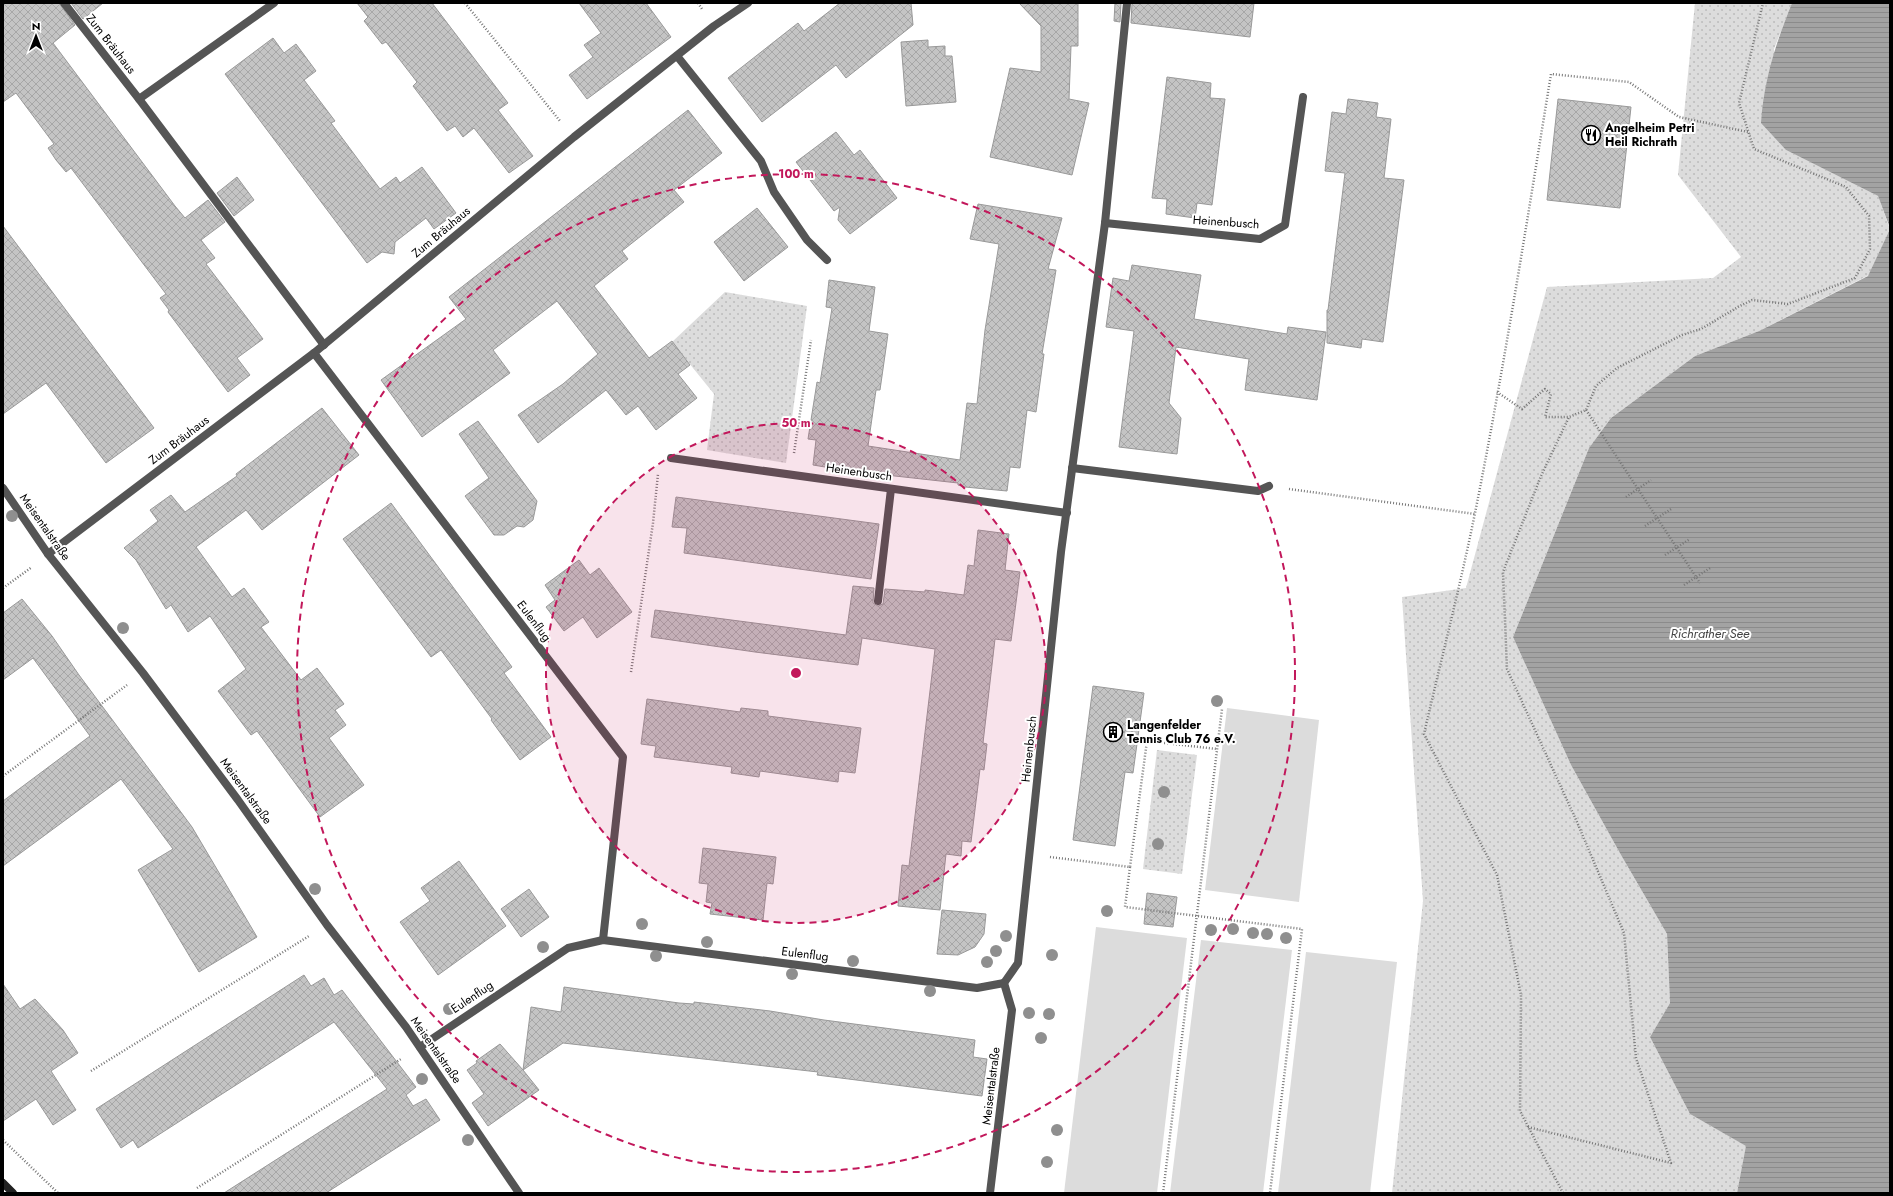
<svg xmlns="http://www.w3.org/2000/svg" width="1893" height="1196" viewBox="0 0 1893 1196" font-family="Jost,sans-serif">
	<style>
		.grass { fill: url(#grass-dots) }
		.pitch { fill: #dcdcdc }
		.water { fill: url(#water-rules) }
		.building { fill: url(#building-cross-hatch); stroke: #999 }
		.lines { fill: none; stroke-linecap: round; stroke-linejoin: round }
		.path { stroke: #777; stroke-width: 2.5; stroke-dasharray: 1 2; stroke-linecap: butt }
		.lane { stroke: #555; stroke-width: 8 }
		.street { stroke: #555; stroke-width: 8 }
		.secondary { stroke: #222; stroke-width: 8 }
		.tree { fill: #8f8f8f }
		.ring { fill: none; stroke: #c2185b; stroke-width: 2; stroke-dasharray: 7 5 }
		.labels { text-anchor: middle; stroke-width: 4; stroke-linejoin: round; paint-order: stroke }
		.street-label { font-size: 12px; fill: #000; stroke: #fff }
		.poi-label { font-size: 12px; font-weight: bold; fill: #000; stroke: #fff; text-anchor: start }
		.water-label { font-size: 13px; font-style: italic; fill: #444; stroke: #fff }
		.centre { fill: #c2185b; stroke: #fff; stroke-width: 2 }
		.ring-label { font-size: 12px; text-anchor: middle; font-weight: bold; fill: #c2185b; stroke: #fff; stroke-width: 4; stroke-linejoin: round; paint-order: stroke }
	</style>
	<defs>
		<pattern id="grass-dots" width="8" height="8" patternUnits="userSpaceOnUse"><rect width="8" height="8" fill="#dcdcdc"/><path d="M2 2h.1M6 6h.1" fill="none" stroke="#bbb" stroke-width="1.8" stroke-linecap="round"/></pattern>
		<pattern id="water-rules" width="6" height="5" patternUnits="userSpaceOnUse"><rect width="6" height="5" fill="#a3a3a3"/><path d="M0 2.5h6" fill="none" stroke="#8b8b8b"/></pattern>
		<pattern id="building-cross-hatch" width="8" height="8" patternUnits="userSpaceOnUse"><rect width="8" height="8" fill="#c4c4c4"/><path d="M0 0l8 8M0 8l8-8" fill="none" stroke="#a7a7a7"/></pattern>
	</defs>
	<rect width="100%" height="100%" fill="#fff"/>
	<g class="grass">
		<polygon points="1695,3 1792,3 1774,49 1786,150 1878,196 1890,229 1869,275 1759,331 1695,356 1611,418 1589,448 1513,637 1571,765 1621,855 1667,934 1670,1003 1650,1037 1690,1114 1747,1146 1737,1193 1392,1193 1423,901 1402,597 1466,588 1547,287 1713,278 1741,257 1678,175"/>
		<polygon points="725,292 807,306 786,463 707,450 714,394 672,342"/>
		<polygon points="1157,750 1197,755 1182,874 1143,869"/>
	</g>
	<g class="pitch">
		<polygon points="1227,708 1319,720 1299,902 1205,890"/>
		<polygon points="1096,927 1187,938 1157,1193 1064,1193"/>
		<polygon points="1201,940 1292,950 1263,1193 1170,1193"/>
		<polygon points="1306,952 1397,962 1370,1193 1278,1193"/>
	</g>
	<g class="water">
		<path d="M1792,3H1890V228L1878,196L1786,150L1761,123C1764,79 1776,43 1792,3Z"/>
		<polygon points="1890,229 1890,1193 1737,1193 1746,1146 1690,1114 1650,1037 1670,1003 1667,934 1621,855 1571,765 1513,637 1589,448 1611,418 1695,356 1759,331 1868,276"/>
	</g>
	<g class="building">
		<polygon points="3,3 59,3 75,25 53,43 175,206 185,218 208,200 225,222 201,240 215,258 206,264 263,339 237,358 250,375 228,392 168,312 169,310 160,298 166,294 71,168 66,172 56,160 48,148 54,144 16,93 3,102"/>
		<polygon points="71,3 103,3 83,19"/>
		<polygon points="357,3 432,3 508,103 498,110 533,156 509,173 474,128 463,137 455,126 447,131 413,86 417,82 386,42 382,44 364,21 368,17"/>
		<polygon points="579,3 646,3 671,37 587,99 569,75 593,57 584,45 601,33"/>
		<polygon points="840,3 911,3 913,25 846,78 836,65 762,122 728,78 798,23 804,31"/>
		<polygon points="1019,3 1078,3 1078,46 1071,46 1069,99 1089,103 1072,175 990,157 1010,68 1041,72 1041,26"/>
		<polygon points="1115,3 1121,3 1120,22 1114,21"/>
		<polygon points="1132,3 1254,3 1250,37 1131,23"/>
		<polygon points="273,38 284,53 296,44 316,71 304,80 335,121 331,123 380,189 396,177 400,183 422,167 456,213 434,229 426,218 395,242 394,254 382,252 367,263 225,74"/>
		<polygon points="928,40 928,47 945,46 945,56 952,56 956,102 906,106 901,42"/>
		<polygon points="1167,77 1211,83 1210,98 1225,99 1212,205 1197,203 1195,218 1166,214 1167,199 1152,198"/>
		<polygon points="1348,99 1378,103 1376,117 1391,119 1384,178 1404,180 1383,342 1362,339 1361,348 1327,343 1327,310 1328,310 1345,173 1325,171 1332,112 1346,114"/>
		<polygon points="1558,99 1631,107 1620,208 1547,200"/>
		<polygon points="688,110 722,153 674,190 684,202 622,251 628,259 594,286 649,358 672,341 690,365 678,374 697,398 656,430 638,406 626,415 606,390 538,443 518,415 563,384 598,354 557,301 493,350 510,373 422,437 381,380 466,319 449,297"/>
		<polygon points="836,132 854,155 860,150 897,198 850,234 838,220 840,207 834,211 796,162"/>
		<polygon points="237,177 254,200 234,216 217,193"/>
		<polygon points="978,204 1062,218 1048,269 1056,270 1042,354 1044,354 1036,412 1027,410 1020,468 1010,467 1007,491 965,487 958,485 958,483 886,475 885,477 813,465 816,440 808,439 817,382 820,383 832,308 826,307 829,280 875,287 869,331 888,334 880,390 876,390 868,446 960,460 967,403 977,404 985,330 999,244 970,239"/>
		<polygon points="757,208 788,247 744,281 714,242"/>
		<polygon points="3,226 154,428 106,463 46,383 3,414"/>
		<polygon points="1132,265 1201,275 1194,319 1287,334 1288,327 1326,332 1317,400 1245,390 1249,359 1176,347 1169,403 1181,418 1177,454 1119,447 1134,331 1106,327 1113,278 1129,281"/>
		<polygon points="322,408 359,455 262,530 246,510 196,547 232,597 244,588 269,622 261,627 301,680 317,668 344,704 335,710 346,725 329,738 364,785 320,817 257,731 251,735 218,691 246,669 210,616 188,632 171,605 166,609 136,560 124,548 158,521 150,510 171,495 185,512 237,476 236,474"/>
		<polygon points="478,421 537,501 533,520 524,527 517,526 504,535 494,535 465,496 489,478 459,434"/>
		<polygon points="676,497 879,524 871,579 684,553 687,528 672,527"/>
		<polygon points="391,503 512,667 504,673 551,737 520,760 491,720 492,719 441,650 431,657 343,539"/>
		<polygon points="978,530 1009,534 1005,570 1020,572 1011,641 995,639 983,743 987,744 984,770 980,769 971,842 962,841 961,856 946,854 940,910 898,906 902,865 909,866 935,649 862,638 858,665 755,652 651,637 655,610 846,635 853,586 874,588 873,603 878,606 883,604 885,589 925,592 925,590 964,595 968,565 974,566"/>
		<polygon points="579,560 590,575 599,568 632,612 597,638 583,617 564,631 546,607 555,600 545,585"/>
		<polygon points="22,599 52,636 79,675 192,827 257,937 199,972 138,870 173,849 121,779 3,866 3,801 90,736 33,658 3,680 3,613"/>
		<polygon points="1093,686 1144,693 1133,773 1125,772 1115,846 1073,840"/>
		<polygon points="647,699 740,712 741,708 768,711 768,716 861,728 855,773 839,771 838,782 760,771 759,777 731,773 732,767 654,757 656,746 641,744"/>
		<polygon points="703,848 776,857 773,884 767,883 763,920 710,914 712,903 706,902 708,884 699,883"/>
		<polygon points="459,861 506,926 438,975 400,922 430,901 421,888"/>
		<polygon points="529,889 549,917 521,937 501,909"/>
		<polygon points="1147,893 1177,897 1173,927 1144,924"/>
		<polygon points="942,910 986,914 984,934 975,947 958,955 937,954"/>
		<polygon points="304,975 311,986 324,978 334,995 342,990 416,1087 406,1095 413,1106 426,1099 440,1120 326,1193 224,1193 387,1089 334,1022 138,1148 133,1140 121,1148 96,1109"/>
		<polygon points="3,984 20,1009 35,999 63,1030 78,1053 51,1071 76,1110 53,1125 36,1099 3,1121"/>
		<polygon points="564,987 679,1003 694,1004 694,1002 770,1011 824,1020 975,1040 973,1057 987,1059 982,1096 817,1075 818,1072 563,1043 523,1070 539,1090 488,1126 472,1103 484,1094 467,1070 477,1063 476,1061 500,1044 523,1070 531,1007 561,1012"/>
	</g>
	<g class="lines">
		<g class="path">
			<polyline points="465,3 560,121"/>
			<polyline points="698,3 702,9"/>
			<polyline points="1497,392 1522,409 1545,389 1551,394 1545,417 1569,417"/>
			<polyline points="1586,410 1700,583"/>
			<polyline points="794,453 811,340"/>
			<polyline points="1289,489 1475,514"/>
			<polyline points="1626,497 1651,480"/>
			<polyline points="1645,526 1671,509"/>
			<polyline points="1665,555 1690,539"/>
			<polyline points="1684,585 1710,568"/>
			<polyline points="3,588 32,567"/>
			<polyline points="631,672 653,523 658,474"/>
			<polyline points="3,776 127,685"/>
			<polyline points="1050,857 1130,867 1147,741 1217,749"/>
			<polyline points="1130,867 1125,907 1302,929 1270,1193"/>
			<polyline points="91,1071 309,936"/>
			<polyline points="1528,1127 1671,1163 1636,1058 1624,933 1577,822 1507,669 1503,572 1541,476 1569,417 1586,410 1596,386 1617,368 1682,335 1701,329 1738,307 1752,300 1788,304 1855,278 1870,249 1869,216 1846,187 1754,149 1739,103 1763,3"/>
			<polyline points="3,1140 58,1193"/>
			<polyline points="197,1188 401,1059"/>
			<polyline points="1163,1193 1222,709"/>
			<path d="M1563,1193L1520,1111L1521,995L1497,875L1424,734C1441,660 1460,587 1475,513C1504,368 1527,221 1551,74L1629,82L1679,117L1748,132"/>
		</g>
		<g class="lane">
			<polyline points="677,56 761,161 774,192 807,240 827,260"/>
			<polyline points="1072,468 1258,491 1269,486"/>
			<polyline points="878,601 891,489"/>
		</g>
		<g class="street">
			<polyline points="64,3 139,99 324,345"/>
			<polyline points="139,99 274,3"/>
			<polyline points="1105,223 1260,239 1285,225 1303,97"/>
			<polyline points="314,353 623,757 603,940"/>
			<polyline points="671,458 1067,513"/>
			<polyline points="3,488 48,554 143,673 238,800 327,925 406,1027 519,1193"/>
			<polyline points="48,554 314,353 574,137 714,26 748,3"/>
			<polyline points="1004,983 1018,963 1061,552 1105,223 1127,3"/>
			<polyline points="420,1047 568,948 603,940 977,988 1004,983"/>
			<polyline points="990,1193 1012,1010 1004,983"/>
		</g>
		<polyline class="secondary" points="3,1183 13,1193"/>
	</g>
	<g class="tree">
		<circle cx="12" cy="516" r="6"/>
		<circle cx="123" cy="628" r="6"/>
		<circle cx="1217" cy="701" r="6"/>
		<circle cx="1164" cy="792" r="6"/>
		<circle cx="1158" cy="844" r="6"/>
		<circle cx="315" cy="889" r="6"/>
		<circle cx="1107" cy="911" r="6"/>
		<circle cx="642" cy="924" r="6"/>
		<circle cx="1233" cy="929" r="6"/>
		<circle cx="1211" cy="930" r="6"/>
		<circle cx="1253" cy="933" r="6"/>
		<circle cx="1267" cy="934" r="6"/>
		<circle cx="1006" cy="936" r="6"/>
		<circle cx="1286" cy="938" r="6"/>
		<circle cx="707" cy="942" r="6"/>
		<circle cx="543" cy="947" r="6"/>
		<circle cx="996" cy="951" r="6"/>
		<circle cx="1052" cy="955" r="6"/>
		<circle cx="656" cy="956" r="6"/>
		<circle cx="853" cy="961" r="6"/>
		<circle cx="987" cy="962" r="6"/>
		<circle cx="792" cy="974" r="6"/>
		<circle cx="930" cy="991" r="6"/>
		<circle cx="449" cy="1009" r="6"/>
		<circle cx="1029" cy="1013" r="6"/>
		<circle cx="1049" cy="1014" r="6"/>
		<circle cx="1041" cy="1038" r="6"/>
		<circle cx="422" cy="1079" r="6"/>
		<circle cx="1057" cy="1130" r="6"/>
		<circle cx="468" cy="1140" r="6"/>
		<circle cx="1047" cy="1162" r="6"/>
	</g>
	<circle cx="796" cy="673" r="250" fill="#c2185b" fill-opacity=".12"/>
	<g class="ring">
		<circle cx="796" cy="673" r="250"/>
		<circle cx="796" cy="673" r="499"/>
	</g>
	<defs>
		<g id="restaurant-ring" transform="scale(1)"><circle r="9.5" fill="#fff" stroke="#000" stroke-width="1.5"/><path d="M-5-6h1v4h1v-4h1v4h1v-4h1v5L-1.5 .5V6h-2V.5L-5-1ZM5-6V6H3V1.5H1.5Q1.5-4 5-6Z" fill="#000"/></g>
		<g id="building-ring" transform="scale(1)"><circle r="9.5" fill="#fff" stroke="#000" stroke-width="1.5"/><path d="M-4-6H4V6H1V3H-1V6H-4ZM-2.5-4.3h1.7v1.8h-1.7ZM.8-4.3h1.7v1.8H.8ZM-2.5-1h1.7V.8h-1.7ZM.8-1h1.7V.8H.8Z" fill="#000"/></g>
	</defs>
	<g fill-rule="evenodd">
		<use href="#restaurant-ring" x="1591" y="135"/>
		<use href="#building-ring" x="1113" y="732"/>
	</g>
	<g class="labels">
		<g class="street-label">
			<text transform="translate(111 44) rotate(52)" y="4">Zum Bräuhaus</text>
			<text transform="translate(1226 222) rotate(4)" y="4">Heinenbusch</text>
			<text transform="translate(441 232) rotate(-40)" y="4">Zum Bräuhaus</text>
			<text transform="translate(179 440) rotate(-37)" y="4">Zum Bräuhaus</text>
			<text transform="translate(859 472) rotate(8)" y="4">Heinenbusch</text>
			<text transform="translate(45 527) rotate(55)" y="4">Meisentalstraße</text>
			<text transform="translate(534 621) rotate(53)" y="4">Eulenflug</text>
			<text transform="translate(1029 749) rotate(-84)" y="4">Heinenbusch</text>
			<text transform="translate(246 791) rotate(54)" y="4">Meisentalstraße</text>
			<text transform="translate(805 954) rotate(7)" y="4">Eulenflug</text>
			<text transform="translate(472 997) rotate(-34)" y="4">Eulenflug</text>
			<text transform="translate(436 1050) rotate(55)" y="4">Meisentalstraße</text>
			<text transform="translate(991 1086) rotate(-83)" y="4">Meisentalstraße</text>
		</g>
		<g class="poi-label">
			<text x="1605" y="132">Angelheim Petri<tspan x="1605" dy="14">Heil Richrath</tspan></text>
			<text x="1127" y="729">Langenfelder<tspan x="1127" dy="14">Tennis Club 76 e.V.</tspan></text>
		</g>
		<g class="water-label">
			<text x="1710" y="638">Richrather See</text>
		</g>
	</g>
	<circle cx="796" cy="673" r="6" class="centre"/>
	<g class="ring-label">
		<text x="796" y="178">100 m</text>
		<text x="796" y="427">50 m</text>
	</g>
	<rect width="1893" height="1196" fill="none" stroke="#000000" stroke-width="8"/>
	<g transform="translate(36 36)" stroke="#ffffff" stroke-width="3" paint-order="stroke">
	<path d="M0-3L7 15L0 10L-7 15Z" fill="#000000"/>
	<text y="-6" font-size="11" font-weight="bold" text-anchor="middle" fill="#000000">N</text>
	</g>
</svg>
